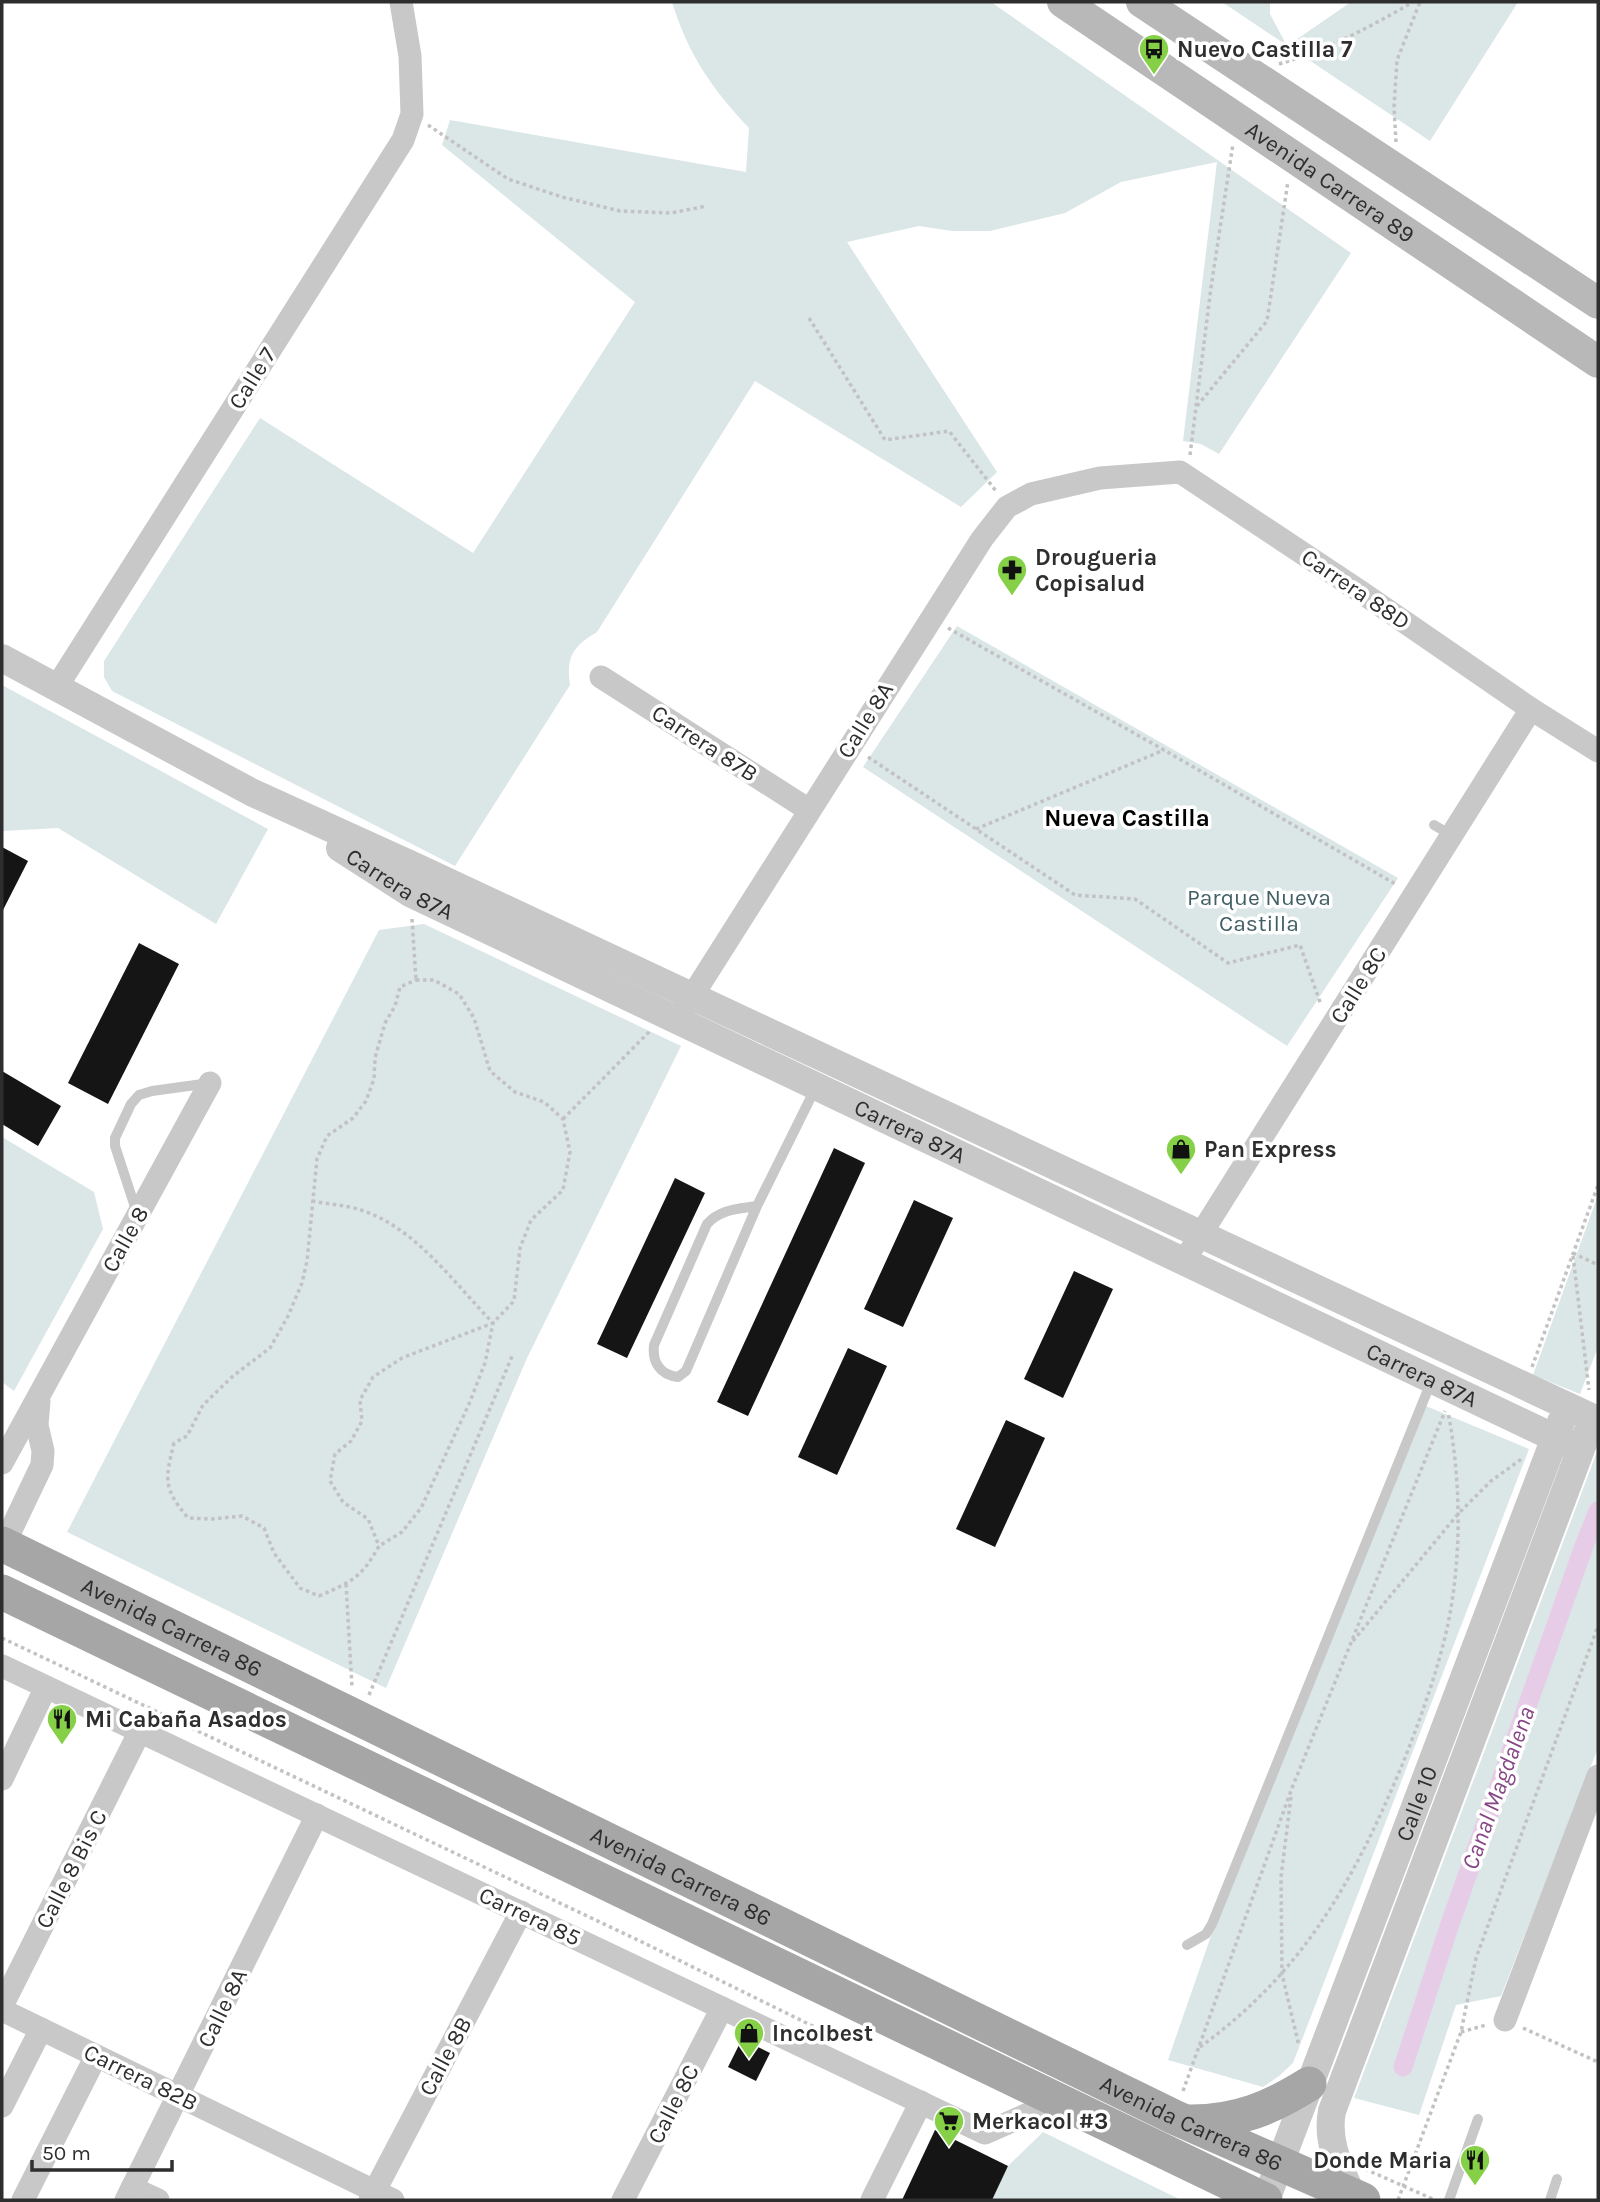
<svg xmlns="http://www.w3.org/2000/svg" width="1600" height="2202" viewBox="0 0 1600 2202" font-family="Karla,sans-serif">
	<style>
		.green { fill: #dbe6e7 }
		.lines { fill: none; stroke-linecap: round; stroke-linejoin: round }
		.canal { stroke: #e7cce7; stroke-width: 19 }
		.building { fill: #151515 }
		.path { stroke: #c2c2c2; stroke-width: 3.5; stroke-dasharray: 3.5 3.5; stroke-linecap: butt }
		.service { stroke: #c8c8c8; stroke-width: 10 }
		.minor { stroke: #c8c8c8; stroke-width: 23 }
		.tertiary { stroke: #c8c8c8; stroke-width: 28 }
		.secondary { stroke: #b8b8b8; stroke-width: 32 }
		.primary { stroke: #a6a6a6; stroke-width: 35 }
		.labels { text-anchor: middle; stroke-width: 7; stroke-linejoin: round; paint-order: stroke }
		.poi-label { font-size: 23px; font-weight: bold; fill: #2e2e2e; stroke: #fff; text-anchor: start }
		.street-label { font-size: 23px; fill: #2e2e2e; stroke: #fff }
		.park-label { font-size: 23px; fill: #415f65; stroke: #fff }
		.neighbourhood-label { font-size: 24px; font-weight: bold; fill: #000; stroke: #fff }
		.water-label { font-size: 24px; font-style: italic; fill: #874686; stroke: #fff }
	</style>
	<rect width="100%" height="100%" fill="#fff"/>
	<g class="green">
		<path d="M672,2H991L1351,253L1219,454L1201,444L1183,441L1217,162L1121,182L1065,213L990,231H952L919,226L847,242L997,472L961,507L755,381L597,632C573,646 566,657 570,685L455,866L112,691L104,677V661L260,418L473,553L635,302L442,145L450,120L746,172L749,128C712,89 688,54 672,2Z"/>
		<polygon points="1222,2 1270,2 1270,14 1287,46 1351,2 1518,2 1430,141"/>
		<polygon points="957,626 1398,878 1287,1046 863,767"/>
		<polygon points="2,685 268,829 216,924 58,828 2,831"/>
		<polygon points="424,924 681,1046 527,1358 386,1688 67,1532 379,930"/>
		<polygon points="2,1137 94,1192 103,1229 14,1391 2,1382"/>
		<polygon points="1598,1195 1598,1347 1580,1394 1533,1375"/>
		<polygon points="1426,1406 1529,1449 1293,2063 1279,2076 1263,2087 1168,2060 1239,1855"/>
		<polygon points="1598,1449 1598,1748 1501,1996 1456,2005 1419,2115 1354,2098"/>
		<polygon points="1043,2132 1181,2200 992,2199 1008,2166"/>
	</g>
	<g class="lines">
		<polyline class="canal" points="1403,2067 1451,1921 1584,1546 1598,1511"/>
	</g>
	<g class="building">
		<polygon points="2,847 28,861 2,912"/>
		<polygon points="139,943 179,964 108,1104 68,1083"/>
		<polygon points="2,1071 61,1106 38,1146 2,1124"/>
		<polygon points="834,1148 865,1163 748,1416 717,1402"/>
		<polygon points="675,1178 705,1193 627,1358 597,1344"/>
		<polygon points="914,1200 953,1218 903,1327 864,1309"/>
		<polygon points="1074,1271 1113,1289 1063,1398 1024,1379"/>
		<polygon points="848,1348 887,1366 837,1475 798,1457"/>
		<polygon points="1006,1420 1045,1438 995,1547 956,1529"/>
		<polygon points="742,2039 770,2053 756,2081 728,2067"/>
		<polygon points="935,2130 1008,2166 992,2200 902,2200"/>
	</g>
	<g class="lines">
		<g class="path">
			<path d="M1279,64C1327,50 1370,27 1413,2"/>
			<polyline points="428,125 508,179 562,197 620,211 671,213 707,206"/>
			<polyline points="1396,142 1394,107 1397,60 1420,2"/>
			<polyline points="809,318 885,440 949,431 996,491"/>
			<polyline points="1197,406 1267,321 1288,181"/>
			<polyline points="1190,455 1211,287 1233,144"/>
			<polyline points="948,628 1164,750 1397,885"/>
			<polyline points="868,757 1075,895 1135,899 1228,963 1300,945 1321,1005"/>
			<polyline points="976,829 1164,750"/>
			<polyline points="412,919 416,980"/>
			<path d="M416,980H434L459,994L474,1018L490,1071L515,1092L544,1102L563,1119L570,1152L563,1190L531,1220L520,1248L514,1301L493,1323L402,1358L373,1377L360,1400L362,1421L351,1441L335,1454L330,1481L343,1502L368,1519L379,1546C361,1578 353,1581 319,1596L300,1588L274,1553L264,1528L242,1516L212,1519L188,1518C163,1488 165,1480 174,1443L187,1436L203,1405L233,1376L270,1348L288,1316L302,1283L307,1261L317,1159L327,1136L353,1118L366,1101L374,1079L375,1058L385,1023L395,1006L400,987Z"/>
			<polyline points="563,1119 650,1031"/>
			<path d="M312,1201C328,1204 345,1205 361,1210C416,1228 454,1283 493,1323L485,1363L469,1404L421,1508L402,1532L379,1546"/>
			<polyline points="1573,1253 1598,1265"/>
			<polyline points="1573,1256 1589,1390"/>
			<polyline points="1532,1367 1598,1185"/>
			<polyline points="346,1584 352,1687"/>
			<polyline points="2,1638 642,1942 837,2038"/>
			<polyline points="1353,1641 1458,1514 1491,1481 1523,1458"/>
			<polyline points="369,1695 513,1354"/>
			<polyline points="1291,1797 1281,1877 1282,1974 1299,2046"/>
			<polyline points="1523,2028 1598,2062"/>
			<polyline points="1461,2032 1486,2025"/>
			<path d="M1200,2047C1302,1973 1352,1884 1400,1770C1418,1726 1438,1671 1448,1624C1462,1555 1461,1481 1448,1412"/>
			<polyline points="1183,2091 1292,1788 1445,1411"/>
			<polyline points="1365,2169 1435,2200"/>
			<polyline points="1398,2200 1461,2032 1476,1958 1598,1626"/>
		</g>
		<g class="service">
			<polyline points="1434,825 1451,835"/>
			<path d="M757,1206C738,1209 720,1209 707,1224L654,1345C652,1362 660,1375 678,1377L686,1371L757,1206L815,1089"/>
			<polyline points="137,1213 115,1146 115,1138 131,1104 139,1095 152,1091 210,1083"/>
			<polyline points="1187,1945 1206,1934 1212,1924 1431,1382"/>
			<polyline points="1449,2200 1478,2119"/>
			<polyline points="1550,2200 1557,2179"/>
		</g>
		<g class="minor">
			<polyline points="601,677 809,810"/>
			<polyline points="56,688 403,140 412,114 410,56 401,2"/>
			<polyline points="684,1009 982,539 1007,507 1031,494 1100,478 1180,472 1361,592 1531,709 1598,751"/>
			<polyline points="1184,1261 1531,709"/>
			<polyline points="2,1463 210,1083"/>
			<polyline points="10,1548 10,1532 42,1465 43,1451 37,1425 39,1401"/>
			<polyline points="2,1666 985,2133 1058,2101"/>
			<polyline points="2,1779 46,1687"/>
			<polyline points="2,2006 140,1731"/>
			<polyline points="2,2010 393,2200"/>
			<polyline points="1505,2020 1598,1776"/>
			<polyline points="2,2106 41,2029"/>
			<polyline points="132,2188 158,2200"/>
			<polyline points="23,2200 96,2056"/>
			<polyline points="126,2200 317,1815"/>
			<polyline points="370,2200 521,1912"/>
			<polyline points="623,2200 722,2008"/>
			<polyline points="872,2200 921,2102"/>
		</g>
		<g class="tertiary">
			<polyline points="2,658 251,792 416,867 1593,1418"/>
			<path id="s1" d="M340,848L410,893L1580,1450"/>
			<path d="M1352,2195C1340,2168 1326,2142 1332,2111L1587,1433"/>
			<path id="s2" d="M1266,2200L1561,1422"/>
		</g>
		<g class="secondary">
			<path id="s3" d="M1063,2L1598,362"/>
			<polyline points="1142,2 1598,303"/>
		</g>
		<g class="primary">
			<path id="s4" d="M2,1544L1174,2117L1363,2200"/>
			<polyline points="2,1592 1265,2200"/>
			<path d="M1191,2122C1237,2122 1271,2108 1309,2084"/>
		</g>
	</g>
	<defs>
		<g id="bus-pin" transform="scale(1.575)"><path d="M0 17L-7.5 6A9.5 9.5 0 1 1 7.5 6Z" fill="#85d046" stroke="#fff"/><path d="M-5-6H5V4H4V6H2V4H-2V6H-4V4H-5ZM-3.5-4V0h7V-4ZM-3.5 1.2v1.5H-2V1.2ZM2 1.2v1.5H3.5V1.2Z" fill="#111"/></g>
		<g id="pharmacy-pin" transform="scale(1.575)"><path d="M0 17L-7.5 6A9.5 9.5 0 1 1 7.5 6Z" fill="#85d046" stroke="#fff"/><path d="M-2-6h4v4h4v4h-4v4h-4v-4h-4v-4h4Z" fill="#111"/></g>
		<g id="shop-pin" transform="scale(1.575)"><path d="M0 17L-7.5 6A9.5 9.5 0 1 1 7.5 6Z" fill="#85d046" stroke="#fff"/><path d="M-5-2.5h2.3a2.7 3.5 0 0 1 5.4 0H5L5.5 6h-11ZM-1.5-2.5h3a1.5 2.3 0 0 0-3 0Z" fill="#111"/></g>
		<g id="restaurant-pin" transform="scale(1.575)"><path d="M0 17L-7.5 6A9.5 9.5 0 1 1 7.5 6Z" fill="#85d046" stroke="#fff"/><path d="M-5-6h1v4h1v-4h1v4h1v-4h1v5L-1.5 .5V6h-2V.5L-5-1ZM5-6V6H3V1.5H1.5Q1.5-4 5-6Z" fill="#111"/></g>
		<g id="supermarket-pin" transform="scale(1.575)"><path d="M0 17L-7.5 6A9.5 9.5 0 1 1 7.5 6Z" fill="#85d046" stroke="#fff"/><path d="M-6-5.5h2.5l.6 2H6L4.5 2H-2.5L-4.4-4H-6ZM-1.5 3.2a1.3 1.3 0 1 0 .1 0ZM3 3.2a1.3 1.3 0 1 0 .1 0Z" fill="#111"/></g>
	</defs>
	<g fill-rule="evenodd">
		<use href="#bus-pin" x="1154" y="49"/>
		<use href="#pharmacy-pin" x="1012" y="570"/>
		<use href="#shop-pin" x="1181" y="1149"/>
		<use href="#restaurant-pin" x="62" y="1719"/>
		<use href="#shop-pin" x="749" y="2033"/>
		<use href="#supermarket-pin" x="949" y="2121"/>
		<use href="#restaurant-pin" x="1475" y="2160"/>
	</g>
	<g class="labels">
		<g class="poi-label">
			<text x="1177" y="57">Nuevo Castilla 7</text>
			<text x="1035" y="565">Drougueria<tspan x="1035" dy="26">Copisalud</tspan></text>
			<text x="1204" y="1157">Pan Express</text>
			<text x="85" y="1727">Mi Cabaña Asados</text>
			<text x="772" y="2041">Incolbest</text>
			<text x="972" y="2129">Merkacol #3</text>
			<text x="1452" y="2168" text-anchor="end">Donde Maria</text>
		</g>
		<g class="street-label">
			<text dy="8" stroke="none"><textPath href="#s3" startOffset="322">Avenida Carrera 89</textPath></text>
			<text transform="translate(252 378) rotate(-58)" y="8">Calle 7</text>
			<text transform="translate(1356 589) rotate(34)" y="8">Carrera 88D</text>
			<text transform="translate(865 720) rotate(-58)" y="8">Calle 8A</text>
			<text transform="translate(705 743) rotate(33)" y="8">Carrera 87B</text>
			<text dy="8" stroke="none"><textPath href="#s1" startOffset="70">Carrera 87A</textPath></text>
			<text transform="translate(1358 985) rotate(-58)" y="8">Calle 8C</text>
			<text dy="8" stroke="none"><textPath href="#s1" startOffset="637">Carrera 87A</textPath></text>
			<text transform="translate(125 1239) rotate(-61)" y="8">Calle 8</text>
			<text dy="8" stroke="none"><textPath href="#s1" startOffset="1204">Carrera 87A</textPath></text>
			<text dy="8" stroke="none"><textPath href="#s4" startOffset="189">Avenida Carrera 86</textPath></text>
			<text dy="8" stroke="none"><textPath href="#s2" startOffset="424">Calle 10</textPath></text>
			<text transform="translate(71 1869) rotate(-63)" y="8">Calle 8 Bis C</text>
			<text dy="8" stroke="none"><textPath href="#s4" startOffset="756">Avenida Carrera 86</textPath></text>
			<text transform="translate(530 1916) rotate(25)" y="8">Carrera 85</text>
			<text transform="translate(222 2008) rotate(-64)" y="8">Calle 8A</text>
			<text transform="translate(445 2056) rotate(-62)" y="8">Calle 8B</text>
			<text transform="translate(141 2077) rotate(26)" y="8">Carrera 82B</text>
			<text transform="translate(673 2104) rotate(-63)" y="8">Calle 8C</text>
			<text dy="8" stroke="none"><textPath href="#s4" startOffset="1323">Avenida Carrera 86</textPath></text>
		</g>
		<g class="park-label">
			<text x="1259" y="905">Parque Nueva<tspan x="1259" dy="26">Castilla</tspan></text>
		</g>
		<g class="neighbourhood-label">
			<text x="1127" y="826">Nueva Castilla</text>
		</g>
		<g class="water-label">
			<text transform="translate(1498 1788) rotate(-70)" y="8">Canal Magdalena</text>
		</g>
	</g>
	<rect width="1600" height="2202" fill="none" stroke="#2e2e2e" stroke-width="7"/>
	<path d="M32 2160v10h140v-10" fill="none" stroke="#2e2e2e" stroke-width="3.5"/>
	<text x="42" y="2160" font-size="21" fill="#2e2e2e" stroke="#ffffff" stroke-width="5" paint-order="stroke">50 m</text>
</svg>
